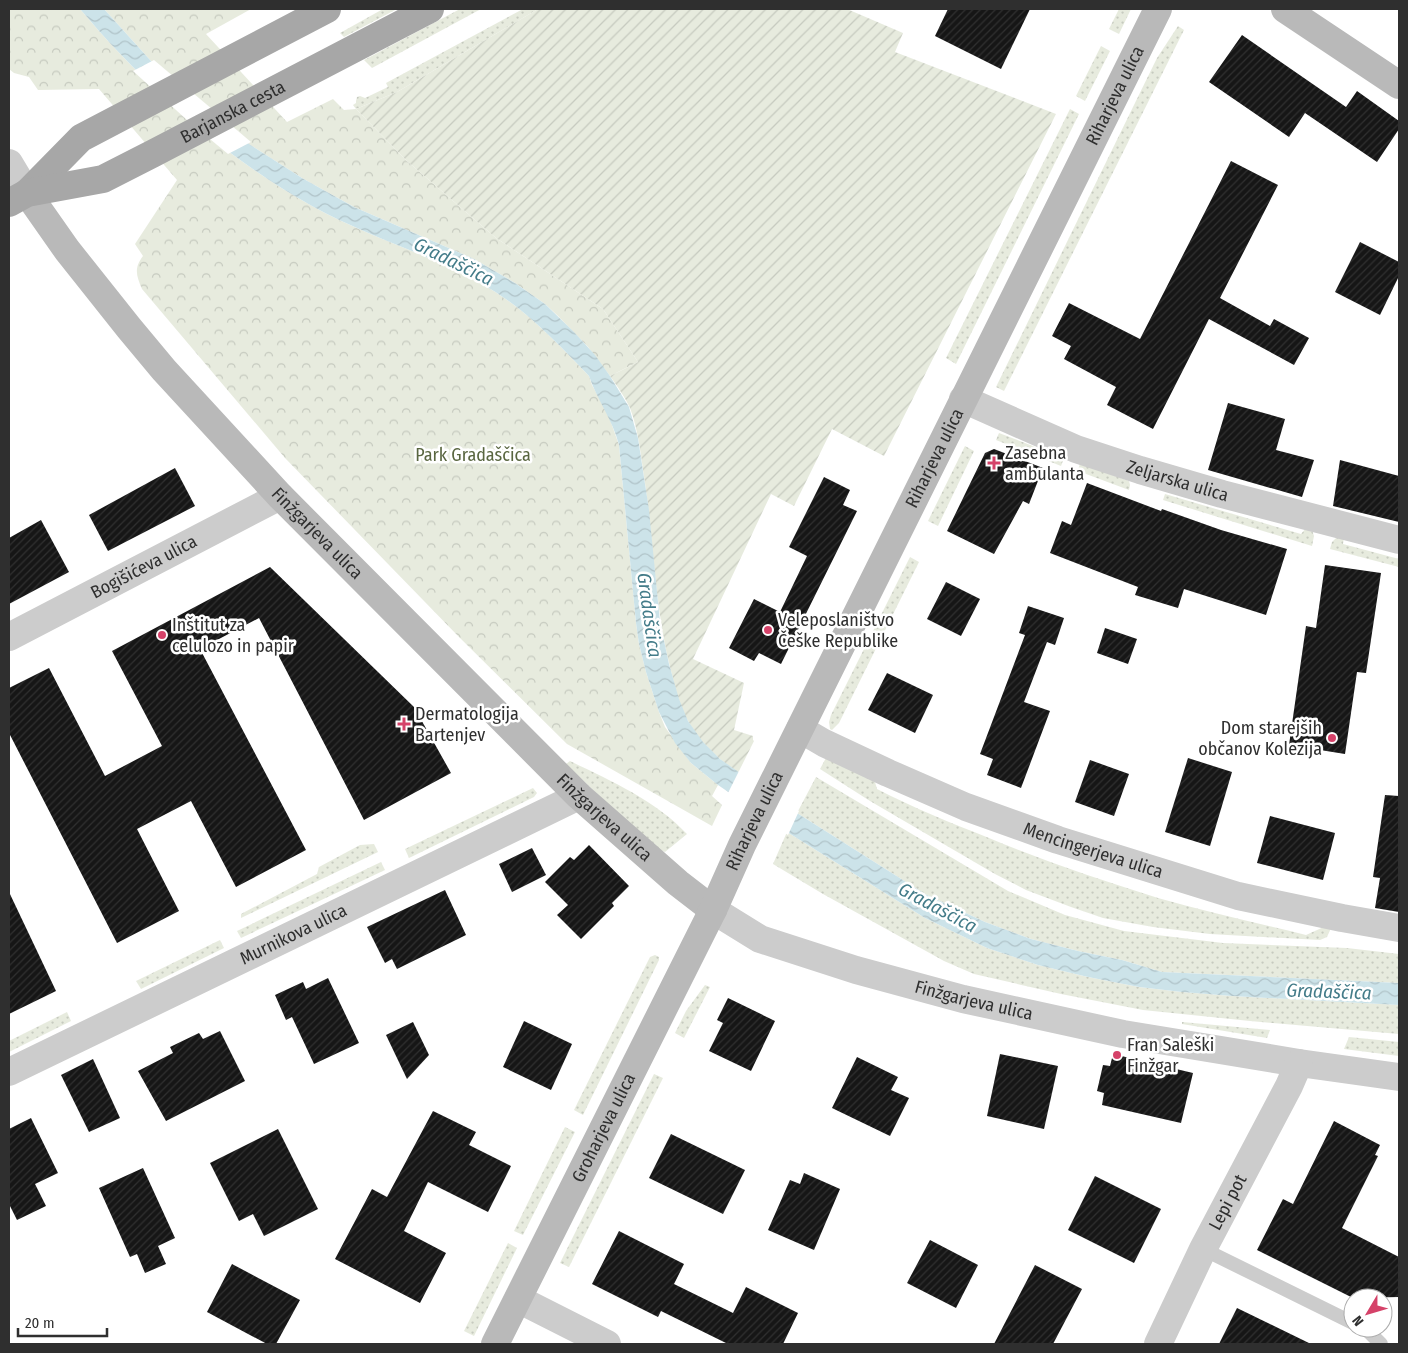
<svg xmlns="http://www.w3.org/2000/svg" width="1408" height="1353" viewBox="0 0 1408 1353" font-family="'Fira Sans Condensed',sans-serif">
	<style>
		.grass { fill: url(#grass-dots) }
		.park { fill: url(#park-crowns) }
		.garden { fill: url(#garden-furrows) }
		.water { fill: url(#water-waves) }
		.pier { fill: #fff }
		.building { fill: url(#building-hatch) }
		.lines { fill: none; stroke-linecap: round; stroke-linejoin: round }
		.lane { stroke: #ccc; stroke-width: 14 }
		.street { stroke: #ccc; stroke-width: 28 }
		.secondary { stroke: #b9b9b9; stroke-width: 28 }
		.primary { stroke: #a7a7a7; stroke-width: 28 }
		.poi-dot { fill: #d54269; stroke: #fff; stroke-width: 2 }
		.labels { text-anchor: middle; stroke-width: 5; stroke-linejoin: round; paint-order: stroke }
		.street-label { font-size: 18px; fill: #2f2f2f; stroke: #fff }
		.poi-label { font-size: 18px; fill: #2f2f2f; stroke: #fff; text-anchor: start }
		.park-label { font-size: 18px; fill: #596640; stroke: #fff }
		.water-label { font-size: 19px; font-style: italic; fill: #447c89; stroke: #fff }
	</style>
	<defs>
		<pattern id="grass-dots" width="8" height="8" patternUnits="userSpaceOnUse" patternTransform="scale(1.25)"><rect width="8" height="8" fill="#e7ebde"/><path d="M2 2h.1M6 6h.1" fill="none" stroke="#c6cabf" stroke-width="1.8" stroke-linecap="round"/></pattern>
		<pattern id="park-crowns" width="20" height="18" patternUnits="userSpaceOnUse" patternTransform="scale(1.25)"><rect width="20" height="18" fill="#e7ebde"/><path d="M2 6a3 3 0 1 1 6 0M12 15a3 3 0 1 1 6 0" fill="none" stroke="#c6cabf"/></pattern>
		<pattern id="garden-furrows" width="10" height="10" patternUnits="userSpaceOnUse" patternTransform="scale(1.25)"><rect width="10" height="10" fill="#e7ebde"/><path d="M-1 1l2-2M0 10L10 0M9 11l2-2" fill="none" stroke="#c6cabf"/></pattern>
		<pattern id="water-waves" width="16" height="10" patternUnits="userSpaceOnUse" patternTransform="scale(1.25)"><rect width="16" height="10" fill="#cce3e9"/><path d="M0 5q4-4 8 0t8 0" fill="none" stroke="#b0c3c8"/></pattern>
		<pattern id="building-hatch" width="6" height="6" patternUnits="userSpaceOnUse" patternTransform="scale(1.25)"><rect width="6" height="6" fill="#161616"/><path d="M-1 1l2-2M0 6l6-6M5 7l2-2" fill="none" stroke="#303030"/></pattern>
	</defs>
	<rect width="100%" height="100%" fill="#fff"/>
	<g class="grass">
		<polygon points="383,9 397,9 344,37 340,33"/>
		<polygon points="460,9 481,9 372,68 364,60"/>
		<polygon points="523,9 538,9 397,92 356,109 353,105 356,103 356,101 357,97 360,96 365,98 388,87 386,83"/>
		<polygon points="1119,9 1131,9 1119,34 1109,29"/>
		<polygon points="1178,26 1184,30 1004,391 996,387 1157,58"/>
		<polygon points="1101,46 1110,51 1085,101 1076,96"/>
		<polygon points="1070,109 1079,114 956,364 946,358"/>
		<polygon points="999,433 1064,458 1061,466 996,440"/>
		<polygon points="965,446 974,451 938,526 928,521"/>
		<polygon points="1080,463 1129,481 1130,485 1129,490 1078,471"/>
		<polygon points="1165,494 1301,534 1306,528 1312,530 1314,536 1312,546 1163,500"/>
		<polygon points="1337,537 1344,537 1343,544 1399,559 1399,567 1330,549 1332,542"/>
		<polygon points="910,557 919,562 839,723 832,730 830,729 829,722 831,715"/>
		<path d="M827,756L873,775L877,789C914,808 951,823 989,838C1044,861 1101,880 1158,898C1207,912 1257,923 1306,935L1326,926H1332L1327,937L1320,940L1210,934L1153,927L1103,918L1071,907L1026,890L995,874L870,801L820,769Z"/>
		<path d="M570,761C611,781 655,800 687,834L665,852L655,848L644,839L566,764Z"/>
		<polygon points="816,777 1008,891 1065,915 1124,931 1223,943 1347,948 1399,954 1399,983 1162,972 1122,960 1078,951 1031,939 985,922 925,894 797,813"/>
		<polygon points="533,788 537,793 534,797 409,858 405,849"/>
		<polygon points="787,832 925,918 987,948 1038,965 1088,977 1139,987 1182,992 1232,996 1399,1005 1399,1034 1250,1021 1143,1010 1061,994 974,974 944,961 823,894 773,864"/>
		<polygon points="374,844 378,852 241,918 241,914 317,874 319,867 360,845"/>
		<polygon points="381,862 385,870 241,938 237,931"/>
		<polygon points="220,940 224,948 141,989 136,981"/>
		<polygon points="655,955 659,957 659,960 583,1115 574,1110 650,957"/>
		<polygon points="705,985 710,987 684,1038 675,1033 686,1011"/>
		<polygon points="67,1012 71,1021 9,1052 9,1041"/>
		<polygon points="1182,1022 1270,1030 1267,1038 1182,1024"/>
		<polygon points="1349,1037 1399,1042 1399,1056 1344,1049"/>
		<polygon points="654,1074 663,1078 569,1267 560,1263"/>
		<polygon points="565,1127 575,1132 523,1235 514,1231"/>
		<polygon points="508,1243 517,1248 474,1336 464,1331"/>
	</g>
	<g class="park">
		<path d="M9,9H80C144,85 225,158 312,206C366,236 426,253 480,283C523,306 555,341 589,376L592,385L608,414L619,445L636,623L639,644L646,672L659,712L665,727L691,763L718,785L712,796L722,805L712,826L567,744L459,637L285,458L142,289C136,275 134,268 143,256L135,244L177,180L99,89L38,90L29,77L14,73L9,69Z"/>
		<polygon points="104,9 251,9 206,34 287,122 333,99 344,110 356,109 407,161 496,238 603,309 638,362 610,376 588,347 558,316 545,304 515,283 474,259 354,207 302,178 249,144 151,61"/>
	</g>
	<path class="garden" d="M538,9H847L903,33L895,52L1056,114L884,456L832,429L794,506L771,494L693,659L744,683L734,730L753,736V740L754,741L738,773C719,759 700,743 688,721C680,707 676,690 672,675C655,612 654,547 645,483C641,458 639,432 630,408C625,397 617,386 610,376L638,362L603,309L496,238L407,161L356,109L397,92Z"/>
	<path class="water" d="M80,9H104L151,61L249,144L302,178L354,207L474,259L515,283L545,304L574,332L595,355L610,376L629,407L638,438L649,510L660,622L669,664L679,699L688,721L703,742L720,759L797,813L925,894L985,922L1031,939L1078,951L1122,960L1162,972L1399,983V1005L1232,996L1182,992L1139,987L1088,977L1038,965L987,948L925,918L787,832L718,785L691,763L675,743L659,712L646,672L639,644L636,623L619,445C612,418 597,400 589,376C555,341 523,306 480,283C426,253 366,236 312,206C225,158 144,85 80,9Z"/>
	<g class="pier">
		<polygon points="154,60 251,142 228,154 187,120 133,71"/>
		<polygon points="739,771 799,811 788,835 727,795"/>
	</g>
	<g class="building">
		<polygon points="948,9 1030,9 1001,69 935,36"/>
		<polygon points="1242,35 1346,107 1357,91 1399,121 1399,129 1377,162 1305,113 1289,137 1209,82"/>
		<polygon points="1231,161 1278,185 1220,298 1270,326 1274,319 1309,338 1294,365 1209,319 1153,429 1107,405 1116,387 1064,359 1071,346 1052,336 1069,303 1140,339"/>
		<polygon points="1360,242 1399,262 1399,276 1380,315 1335,292"/>
		<polygon points="1228,403 1285,419 1276,450 1314,460 1302,497 1208,470"/>
		<polygon points="994,449 1043,468 1029,504 1023,501 994,554 947,531 985,453"/>
		<polygon points="1340,460 1399,476 1399,522 1333,506"/>
		<polygon points="175,468 195,506 108,551 89,515"/>
		<polygon points="824,477 850,490 843,505 857,511 781,664 759,653 754,661 729,648 754,599 780,612 807,556 789,547"/>
		<polygon points="1087,483 1161,511 1162,509 1221,530 1287,549 1266,615 1184,589 1178,608 1135,595 1138,587 1050,553 1062,521 1071,525"/>
		<polygon points="41,520 69,572 9,604 9,538"/>
		<polygon points="1325,565 1381,573 1366,673 1357,672 1345,754 1289,745 1306,626 1316,628"/>
		<polygon points="270,567 414,707 451,773 364,820 259,618 200,649 306,850 236,887 191,801 137,829 179,911 117,943 9,733 9,688 49,668 105,776 162,746 112,651"/>
		<polygon points="946,582 980,599 961,636 927,619"/>
		<polygon points="1028,606 1064,618 1055,645 1047,642 1024,702 1050,711 1021,788 987,775 993,759 980,754 1025,635 1019,633"/>
		<polygon points="1105,628 1137,639 1128,664 1097,653"/>
		<polygon points="887,673 933,695 915,733 868,710"/>
		<polygon points="1188,758 1232,772 1210,846 1165,832"/>
		<polygon points="1090,760 1129,774 1114,816 1075,802"/>
		<polygon points="1385,795 1399,796 1399,912 1375,908 1380,878 1373,877"/>
		<polygon points="1270,816 1335,833 1323,880 1257,863"/>
		<polygon points="589,845 629,886 612,903 614,906 581,939 557,915 568,905 545,882 570,857 574,860"/>
		<polygon points="532,848 546,875 512,892 499,864"/>
		<polygon points="445,890 466,935 397,969 392,959 385,963 367,927"/>
		<polygon points="9,892 56,991 9,1014"/>
		<polygon points="328,978 359,1043 314,1064 292,1017 286,1020 275,995 303,982 306,989"/>
		<polygon points="728,998 775,1021 751,1071 709,1051 723,1023 717,1020"/>
		<polygon points="524,1021 572,1044 551,1090 503,1067"/>
		<polygon points="413,1022 429,1055 407,1079 386,1035"/>
		<polygon points="220,1031 245,1081 166,1121 138,1071 173,1053 170,1047 199,1033 203,1039"/>
		<polygon points="1000,1054 1058,1066 1044,1129 987,1116"/>
		<polygon points="1113,1054 1193,1073 1181,1123 1102,1105 1104,1093 1097,1091 1103,1065 1110,1066"/>
		<polygon points="857,1057 898,1077 891,1090 909,1098 890,1136 832,1108"/>
		<polygon points="93,1059 120,1118 89,1132 61,1075"/>
		<polygon points="433,1111 476,1132 469,1145 511,1166 488,1212 428,1182 404,1231 446,1253 420,1303 335,1259 372,1189 387,1197"/>
		<polygon points="31,1118 58,1173 35,1184 46,1206 17,1220 9,1204 9,1129"/>
		<polygon points="1334,1121 1380,1145 1375,1155 1378,1156 1342,1228 1399,1257 1399,1297 1353,1298 1257,1250 1283,1199 1293,1204"/>
		<polygon points="278,1129 318,1209 264,1236 253,1214 239,1221 210,1163"/>
		<polygon points="671,1134 745,1170 723,1214 649,1178"/>
		<polygon points="143,1168 175,1238 158,1246 166,1264 145,1273 137,1254 130,1257 99,1188"/>
		<polygon points="804,1173 840,1189 814,1250 768,1230 790,1180 800,1184"/>
		<polygon points="1095,1176 1161,1209 1134,1263 1068,1230"/>
		<polygon points="619,1231 684,1264 674,1284 733,1313 746,1287 798,1313 783,1344 728,1344 661,1311 658,1317 592,1284"/>
		<polygon points="930,1240 978,1265 956,1308 907,1283"/>
		<polygon points="232,1264 300,1300 276,1344 267,1344 207,1312"/>
		<polygon points="1035,1265 1082,1289 1053,1344 994,1344"/>
		<polygon points="1237,1308 1311,1344 1219,1344"/>
	</g>
	<g class="lines">
		<g class="lane">
			<polyline points="1203,1249 1353,1323"/>
			<polyline points="1363,1328 1367,1330 1381,1344"/>
		</g>
		<g class="street">
			<polyline points="9,163 27,193"/>
			<path id="s1" d="M963,399L1076,449L1140,470L1222,494L1399,540"/>
			<path id="s2" d="M9,637L280,496"/>
			<path id="s3" d="M800,729L824,743L888,773L966,807L1058,840L1238,896L1342,918L1399,928"/>
			<path id="s4" d="M713,910L760,939L856,970L963,999L1123,1034L1299,1063L1399,1077"/>
			<path id="s5" d="M9,1072L579,796"/>
			<polyline points="518,1299 607,1344"/>
			<path id="s6" d="M1158,1344L1203,1249L1289,1086L1299,1063"/>
		</g>
		<g class="secondary">
			<polyline points="1285,9 1399,85"/>
			<path id="s7" d="M27,193L67,250L129,328L164,370L280,496L579,796L678,883L713,910"/>
			<path id="s8" d="M495,1344L713,910L742,845L1158,9"/>
		</g>
		<g class="primary">
			<polyline points="27,193 81,138 327,9"/>
			<path id="s9" d="M9,203L27,193L103,179L154,153L430,9"/>
		</g>
	</g>
	<g class="poi-dot">
		<path d="M991.5 455.5h5v5h5v5h-5v5h-5v-5h-5v-5h5z"/>
		<circle cx="768" cy="630" r="5"/>
		<circle cx="162" cy="635" r="5"/>
		<path d="M401.5 716.5h5v5h5v5h-5v5h-5v-5h-5v-5h5z"/>
		<circle cx="1332" cy="738" r="5"/>
		<circle cx="1117" cy="1055" r="5"/>
	</g>
	<g class="labels">
		<g class="street-label">
			<text dy="6" stroke="none"><textPath href="#s8" startOffset="1394">Riharjeva ulica</textPath></text>
			<text dy="6" stroke="none"><textPath href="#s9" startOffset="244">Barjanska cesta</textPath></text>
			<text dy="6" stroke="none"><textPath href="#s8" startOffset="989">Riharjeva ulica</textPath></text>
			<text dy="6" stroke="none"><textPath href="#s1" startOffset="230">Zeljarska ulica</textPath></text>
			<text dy="6" stroke="none"><textPath href="#s7" startOffset="448">Finžgarjeva ulica</textPath></text>
			<text dy="6" stroke="none"><textPath href="#s2" startOffset="152">Bogišićeva ulica</textPath></text>
			<text dy="6" stroke="none"><textPath href="#s7" startOffset="852">Finžgarjeva ulica</textPath></text>
			<text dy="6" stroke="none"><textPath href="#s8" startOffset="584">Riharjeva ulica</textPath></text>
			<text dy="6" stroke="none"><textPath href="#s3" startOffset="318">Mencingerjeva ulica</textPath></text>
			<text dy="6" stroke="none"><textPath href="#s5" startOffset="316">Murnikova ulica</textPath></text>
			<text dy="6" stroke="none"><textPath href="#s4" startOffset="278">Finžgarjeva ulica</textPath></text>
			<text dy="6" stroke="none"><textPath href="#s8" startOffset="242">Groharjeva ulica</textPath></text>
			<text dy="6" stroke="none"><textPath href="#s6" startOffset="158">Lepi pot</textPath></text>
		</g>
		<g class="poi-label">
			<text x="1005" y="459">Zasebna<tspan x="1005" dy="21">ambulanta</tspan></text>
			<text x="778" y="626">Veleposlaništvo<tspan x="778" dy="21">Češke Republike</tspan></text>
			<text x="172" y="631">Inštitut za<tspan x="172" dy="21">celulozo in papir</tspan></text>
			<text x="415" y="720">Dermatologija<tspan x="415" dy="21">Bartenjev</tspan></text>
			<text x="1322" y="734" text-anchor="end">Dom starejših<tspan x="1322" dy="21">občanov Kolezija</tspan></text>
			<text x="1127" y="1051">Fran Saleški<tspan x="1127" dy="21">Finžgar</tspan></text>
		</g>
		<g class="park-label">
			<text x="473" y="461">Park Gradaščica</text>
		</g>
		<g class="water-label">
			<text transform="translate(454 261) rotate(26)" y="7">Gradaščica</text>
			<text transform="translate(650 615) rotate(82)" y="7">Gradaščica</text>
			<text transform="translate(938 907) rotate(28)" y="7">Gradaščica</text>
			<text transform="translate(1329 991) rotate(2)" y="7">Gradaščica</text>
		</g>
	</g>
	<rect width="1408" height="1353" fill="none" stroke="#2f2f2f" stroke-width="20"/>
	<g transform="translate(1368 1313) rotate(232)"><circle r="24" fill="#ffffff" stroke="#acacac"/>
	<path d="M0-4L9 19L0 12L-9 19Z" fill="#d54269"/>
	<text y="-8" font-size="14" font-weight="bold" text-anchor="middle" fill="#2f2f2f">N</text>
	</g>
	<path d="M18 1328v8h89v-8" fill="none" stroke="#2f2f2f" stroke-width="2.5"/>
	<text x="25" y="1328" font-size="15" fill="#2f2f2f" stroke="#ffffff" stroke-width="4" paint-order="stroke">20 m</text>
</svg>
